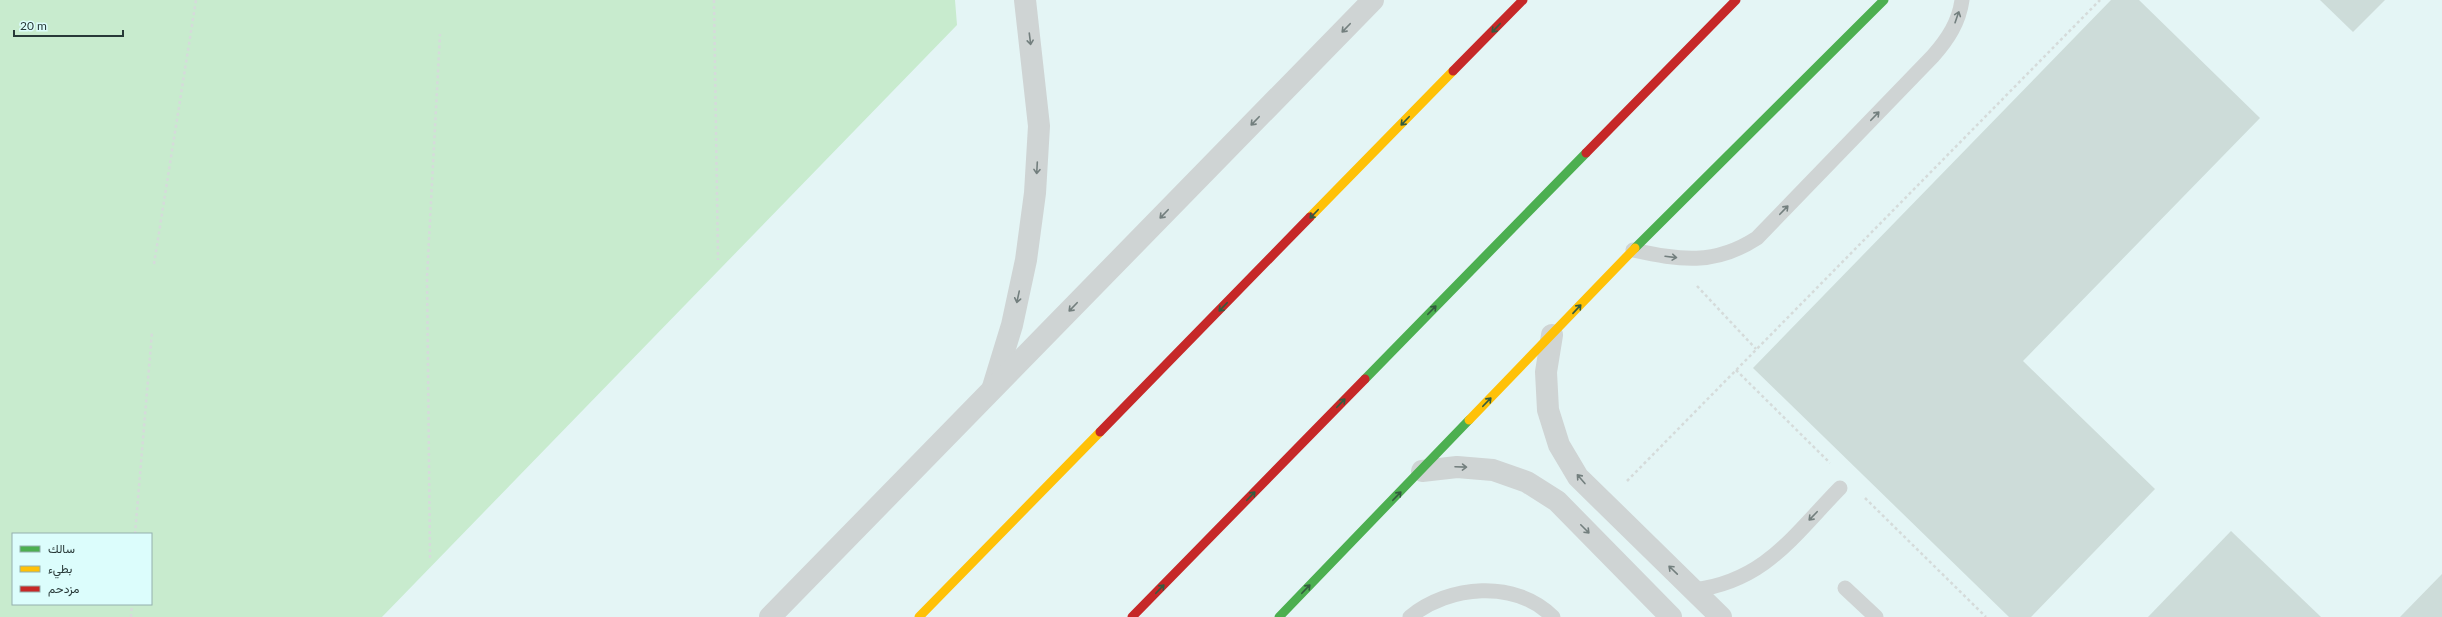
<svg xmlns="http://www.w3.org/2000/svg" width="2442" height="617" viewBox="0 0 2442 617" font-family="Lato,Vazirmatn,sans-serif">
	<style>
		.green { fill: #c8ebce; fill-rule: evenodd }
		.building { fill: #cddcd9 }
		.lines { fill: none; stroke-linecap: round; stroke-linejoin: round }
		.path { stroke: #d5dbda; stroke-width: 2.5; stroke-dasharray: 3 3; stroke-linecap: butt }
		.lane { stroke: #cfd4d4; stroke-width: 15 }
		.street { stroke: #cfd4d4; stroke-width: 22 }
		.fast { stroke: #4caf50; stroke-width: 9 }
		.slow { stroke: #ffc107; stroke-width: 9 }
		.jam { stroke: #c62828; stroke-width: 9 }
		.oneway { stroke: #737f7e }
		.oneway2 { stroke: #335c3f }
	</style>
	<rect width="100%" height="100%" fill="#e4f5f5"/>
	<path class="green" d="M0,0H955L957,25L382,617H0ZM13,534H151V604H13Z"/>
	<g class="building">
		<polygon points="2111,0 2139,0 2260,118 2023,361 2155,489 2031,617 2009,617 1753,368"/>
		<polygon points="2320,0 2385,0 2353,32"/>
		<polygon points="2231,531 2321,617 2148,617"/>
		<polygon points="2442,574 2442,617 2400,617"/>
	</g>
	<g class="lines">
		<g class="path">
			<polyline points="714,0 718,260"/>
			<polyline points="154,264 196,0"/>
			<polyline points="1697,286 1756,349"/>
			<polyline points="1736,370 1830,463"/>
			<polyline points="1627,481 2100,0"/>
			<polyline points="1865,498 1986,617"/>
			<polyline points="135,534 152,332"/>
			<polyline points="430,558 427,277 440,34"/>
			<polyline points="131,617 132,604"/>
		</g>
		<g class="lane">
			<path d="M1633,250C1680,260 1714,266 1757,238L1933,56C1948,39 1959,22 1962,0"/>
			<polyline points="1845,588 1876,617"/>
			<path d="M1694,590C1765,581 1793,536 1840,488"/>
			<path d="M1410,617C1449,585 1515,579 1553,617"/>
		</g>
		<g class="street">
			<polyline points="1552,335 1546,372 1548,410 1559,445 1578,477 1721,617"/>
			<polyline points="993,387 1012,325 1026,260 1035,193 1039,126 1025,0"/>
			<polyline points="1422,471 1457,467 1493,470 1527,482 1557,501 1671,617"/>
			<polyline points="770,617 1373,0"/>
		</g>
		<g class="fast">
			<polyline points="1635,248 1884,0"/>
			<polyline points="1365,379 1586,153"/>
			<polyline points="1279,617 1469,420"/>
		</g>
		<g class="slow">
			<polyline points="1310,217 1453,71"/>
			<polyline points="1469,420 1635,248"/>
			<polyline points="919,617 1100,432"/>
		</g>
		<g class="jam">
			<polyline points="1453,71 1523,0"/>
			<polyline points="1586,153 1736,0"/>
			<polyline points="1100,432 1310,217"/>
			<polyline points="1132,617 1365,379"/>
		</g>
	</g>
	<defs><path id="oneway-shaft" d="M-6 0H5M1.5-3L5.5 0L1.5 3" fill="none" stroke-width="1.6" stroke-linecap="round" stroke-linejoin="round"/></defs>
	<g class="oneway">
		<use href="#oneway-shaft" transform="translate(1957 17) rotate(-71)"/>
		<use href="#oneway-shaft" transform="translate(1346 28) rotate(134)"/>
		<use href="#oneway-shaft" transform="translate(1030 39) rotate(83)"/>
		<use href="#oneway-shaft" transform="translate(1875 116) rotate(-46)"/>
		<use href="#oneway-shaft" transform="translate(1255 121) rotate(134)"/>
		<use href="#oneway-shaft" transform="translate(1037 168) rotate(93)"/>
		<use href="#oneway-shaft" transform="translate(1784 210) rotate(-46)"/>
		<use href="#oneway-shaft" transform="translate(1164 214) rotate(134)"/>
		<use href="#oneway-shaft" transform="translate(1671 257) rotate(7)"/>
		<use href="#oneway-shaft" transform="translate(1018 297) rotate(102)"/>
		<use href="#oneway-shaft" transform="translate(1073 307) rotate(134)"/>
		<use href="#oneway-shaft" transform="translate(1461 467) rotate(2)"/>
		<use href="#oneway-shaft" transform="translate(1581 479) rotate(-131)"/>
		<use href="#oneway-shaft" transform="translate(1813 516) rotate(134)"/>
		<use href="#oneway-shaft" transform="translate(1585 529) rotate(45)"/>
		<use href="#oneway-shaft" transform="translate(1673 570) rotate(-136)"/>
	</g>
	<g class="oneway2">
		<use href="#oneway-shaft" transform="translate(1496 28) rotate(134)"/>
		<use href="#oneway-shaft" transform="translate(1405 121) rotate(134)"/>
		<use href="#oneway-shaft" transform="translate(1314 214) rotate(134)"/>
		<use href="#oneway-shaft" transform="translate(1223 307) rotate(134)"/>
		<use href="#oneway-shaft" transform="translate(1577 309) rotate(-47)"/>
		<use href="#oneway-shaft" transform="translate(1432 310) rotate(-46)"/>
		<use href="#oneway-shaft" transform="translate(1487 402) rotate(-46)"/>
		<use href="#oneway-shaft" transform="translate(1341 403) rotate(-46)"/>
		<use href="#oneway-shaft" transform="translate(1251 496) rotate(-46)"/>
		<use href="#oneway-shaft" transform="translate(1397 496) rotate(-46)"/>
		<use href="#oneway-shaft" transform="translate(1160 589) rotate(-46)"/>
		<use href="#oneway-shaft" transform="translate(1306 589) rotate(-46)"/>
	</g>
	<rect x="12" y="533" width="140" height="72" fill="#dcfdfc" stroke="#94afae"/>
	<rect x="20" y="546" width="20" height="6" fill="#4caf50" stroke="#94afae"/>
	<text x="48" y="553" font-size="12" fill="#283938">سالك</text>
	<rect x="20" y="566" width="20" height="6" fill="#ffc107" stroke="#94afae"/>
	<text x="48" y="573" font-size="12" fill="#283938">بطيء</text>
	<rect x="20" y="586" width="20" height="6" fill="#c62828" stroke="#94afae"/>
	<text x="48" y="593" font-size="12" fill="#283938">مزدحم</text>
	<path d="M14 30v6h109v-6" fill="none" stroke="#283938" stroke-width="2"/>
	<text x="20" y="30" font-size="12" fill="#283938" stroke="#dcfdfc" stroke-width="3" paint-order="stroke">20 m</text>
</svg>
